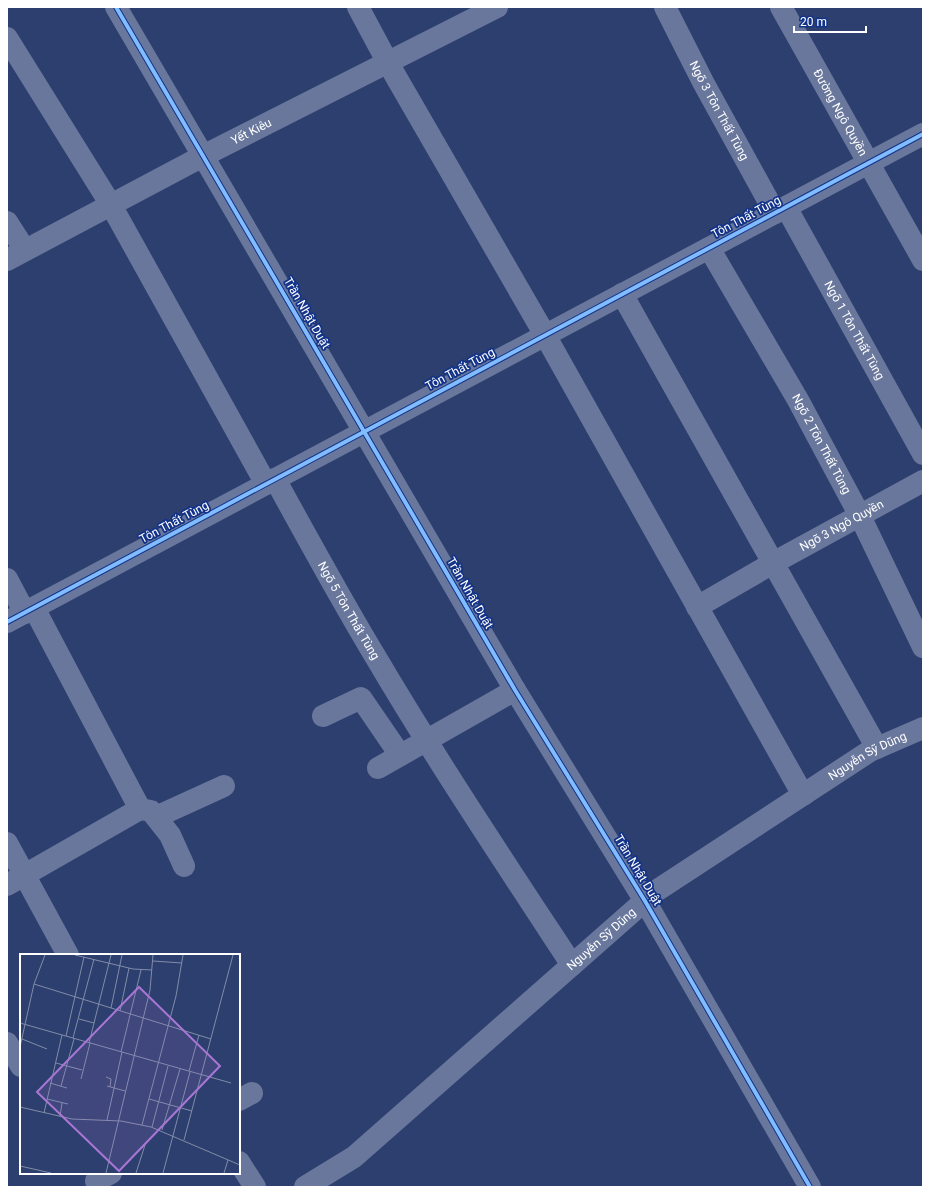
<svg xmlns="http://www.w3.org/2000/svg" width="930" height="1194" viewBox="0 0 930 1194" font-family="Roboto,sans-serif">
	<style>
		.lines { fill: none; stroke-linecap: round; stroke-linejoin: round }
		.minor { stroke: #69779c; stroke-width: 22 }
		.cycleway-casing { stroke: #123389; stroke-width: 6 }
		.cycleway { stroke: #80bcff; stroke-width: 4 }
		.labels { text-anchor: middle; stroke-width: 3.5; stroke-linejoin: round; paint-order: stroke }
		.street-label { font-size: 12px; fill: #fff; stroke: #123389 }
		.inset-road { fill: none; stroke: #818ca8; stroke-width: 1 }
		.view { fill: #a976d5; fill-opacity: 0.15; stroke: #a976d5; stroke-width: 2 }
		.inset-edge { fill: none; stroke: #fff; stroke-width: 2 }
	</style>
	<rect width="100%" height="100%" fill="#2d3f6e"/>
	<g class="lines">
		<g class="minor">
			<polyline points="116,7 515,690 645,901 810,1187"/>
			<polyline points="358,7 388,63 545,335 803,795"/>
			<path id="s1" d="M665,7L703,82L775,213"/>
			<path id="s2" d="M781,7L923,260"/>
			<polyline points="7,38 111,205 266,484"/>
			<path id="s3" d="M786,207L923,454"/>
			<polyline points="7,222 25,250"/>
			<path id="s4" d="M709,248L798,400L860,516L923,647"/>
			<path id="s5" d="M7,260L203,156L497,7"/>
			<polyline points="622,294 877,748"/>
			<path id="s6" d="M275,479C308,539 340,598 375,656C437,761 505,863 572,965"/>
			<polyline points="7,579 25,613"/>
			<path id="s7" d="M697,607L773,563L923,481"/>
			<polyline points="34,608 140,809 151,811 170,835 184,866"/>
			<polyline points="7,622 923,134"/>
			<polyline points="323,716 361,698 400,755"/>
			<polyline points="378,768 515,690"/>
			<polyline points="156,817 224,786"/>
			<polyline points="7,843 68,955"/>
			<polyline points="7,885 140,809"/>
			<polyline points="7,1043 21,1066"/>
			<polyline points="239,1100 252,1093"/>
			<polyline points="239,1162 255,1187"/>
			<polyline points="96,1181 111,1173"/>
			<path id="s8" d="M305,1187L354,1157L656,891L870,751L923,728"/>
		</g>
		<g class="cycleway-casing">
			<g id="cycleway">
				<polyline points="116,7 515,690 645,901 810,1187"/>
				<polyline points="7,622 923,134"/>
			</g>
		</g>
		<use href="#cycleway" class="cycleway"/>
	</g>
	<g class="labels">
		<g class="street-label">
			<text dy="4" stroke="none"><textPath href="#s1" startOffset="117">Ngõ 3 Tôn Thất Tùng</textPath></text>
			<text dy="4" stroke="none"><textPath href="#s2" startOffset="121">Đường Ngô Quyền</textPath></text>
			<text dy="4" stroke="none"><textPath href="#s5" startOffset="276">Yết Kiêu</textPath></text>
			<text transform="translate(746 217) rotate(-28)" y="4">Tôn Thất Tùng</text>
			<text transform="translate(307 313) rotate(60)" y="4">Trần Nhật Duật</text>
			<text dy="4" stroke="none"><textPath href="#s3" startOffset="141">Ngõ 1 Tôn Thất Tùng</textPath></text>
			<text transform="translate(460 369) rotate(-28)" y="4">Tôn Thất Tùng</text>
			<text dy="4" stroke="none"><textPath href="#s4" startOffset="226">Ngõ 2 Tôn Thất Tùng</textPath></text>
			<text transform="translate(174 522) rotate(-28)" y="4">Tôn Thất Tùng</text>
			<text dy="4" stroke="none"><textPath href="#s7" startOffset="166">Ngõ 3 Ngô Quyền</textPath></text>
			<text transform="translate(470 593) rotate(60)" y="4">Trần Nhật Duật</text>
			<text dy="4" stroke="none"><textPath href="#s6" startOffset="151">Ngõ 5 Tôn Thất Tùng</textPath></text>
			<text dy="4" stroke="none"><textPath href="#s8" startOffset="711">Nguyễn Sỹ Dũng</textPath></text>
			<text transform="translate(638 870) rotate(59)" y="4">Trần Nhật Duật</text>
			<text dy="4" stroke="none"><textPath href="#s8" startOffset="387">Nguyễn Sỹ Dũng</textPath></text>
		</g>
	</g>
	<g transform="translate(20 954)">
		<rect width="220" height="220" fill="#2d3f6e"/>
		<path class="inset-road" d="M55,1L113,15L132,16M133,7L162,9M14,30L191,85M91,54L102,1M100,57L109,14M59,65L74,69M0,69L211,129M46,82L64,3M53,84L74,5M2,85L27,95M69,89L91,1M0,93L14,30L25,1M101,98L121,16M36,109L62,116M169,117L179,81M86,123L91,125L90,133M61,125L70,89M30,129L47,134M41,132L54,85M87,132L105,137M27,145L48,150M129,145L172,157M0,153L52,165L101,167L131,173L220,211M24,159L42,81M40,162L42,149M87,166L102,98M122,171L156,42L163,1M132,173L148,112M142,176L160,115M164,186L213,1M0,212L31,219M86,219L130,36L133,1M116,219L125,191M143,219L170,118M204,219L208,206"/>
		<path class="view" d="M119,33L200,112L99,217L17,138Z"/>
		<rect width="220" height="220" class="inset-edge"/>
	</g>
	<rect width="930" height="1194" fill="none" stroke="#ffffff" stroke-width="16"/>
	<path d="M794 26v6h72v-6" fill="none" stroke="#ffffff" stroke-width="2"/>
	<text x="800" y="26" font-size="12" fill="#ffffff" stroke="#123389" stroke-width="3" paint-order="stroke">20 m</text>
</svg>
